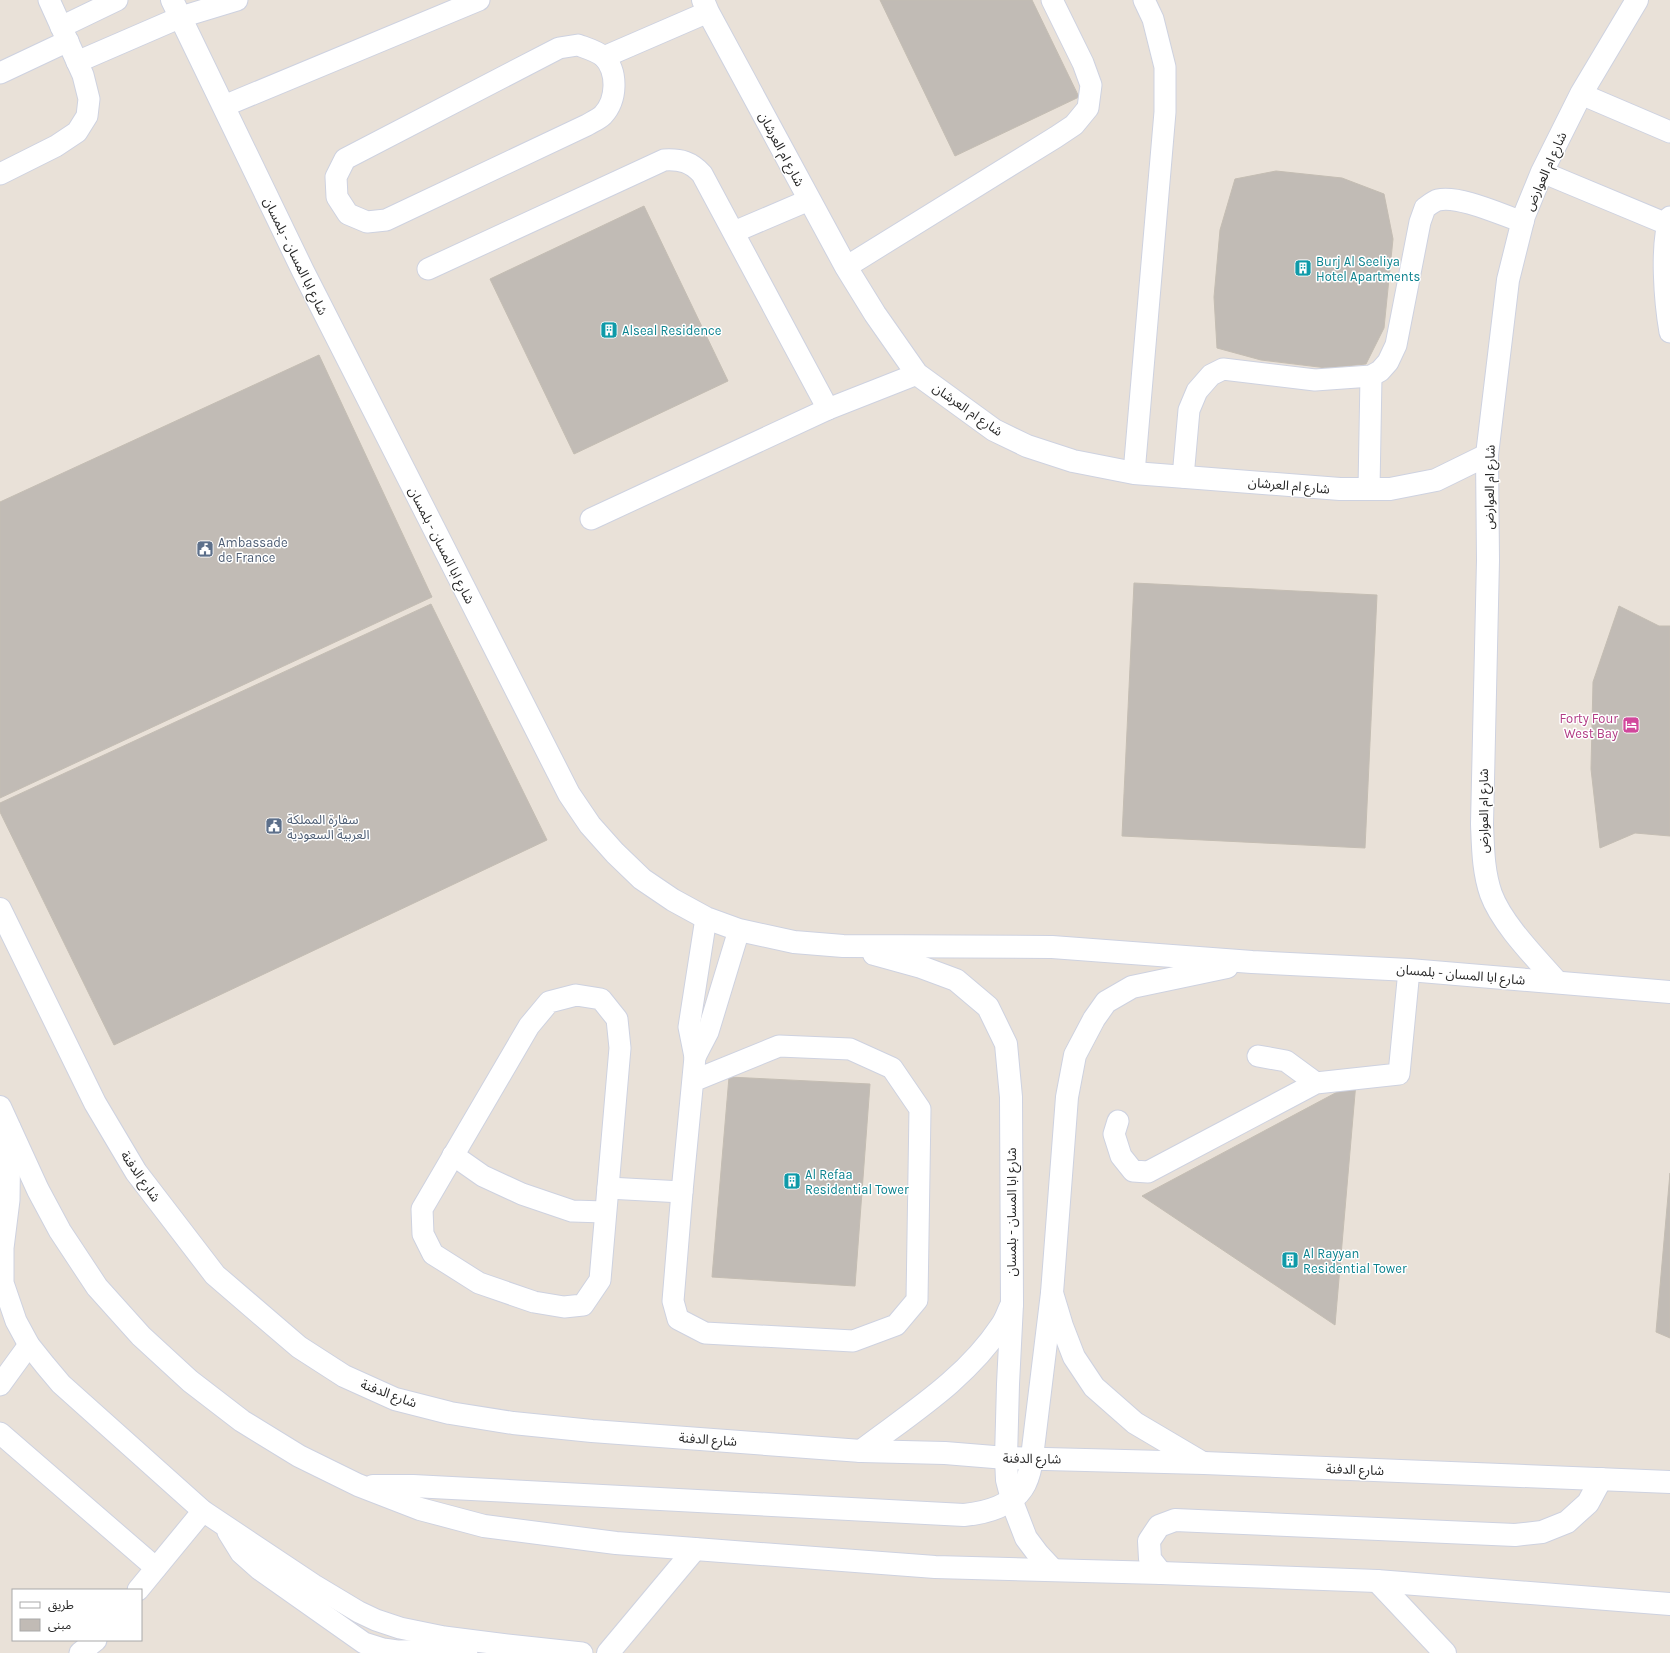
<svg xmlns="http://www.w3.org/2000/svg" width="1670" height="1653" viewBox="0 0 1670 1653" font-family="Karla,'Noto Sans Arabic',sans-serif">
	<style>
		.building { fill: #c1bbb5; stroke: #c4bdb3 }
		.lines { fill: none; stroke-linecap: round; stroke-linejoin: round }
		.lane-casing { stroke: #ced2e0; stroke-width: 23 }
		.street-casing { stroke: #ced2e0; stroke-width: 24 }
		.secondary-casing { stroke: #ced2e0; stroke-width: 24 }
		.lane { stroke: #fff; stroke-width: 21 }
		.street { stroke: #fff; stroke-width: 22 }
		.secondary { stroke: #fff; stroke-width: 22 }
		.labels { text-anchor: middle; stroke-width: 3; stroke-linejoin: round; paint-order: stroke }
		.street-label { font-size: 13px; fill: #272727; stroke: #fff }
		.culture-label { font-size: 13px; fill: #0d838f; stroke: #fff; text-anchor: start }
		.service-label { font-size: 13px; fill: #4e5e75; stroke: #fff; text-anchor: start }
		.hotel-label { font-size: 13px; fill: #b23c85; stroke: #fff; text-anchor: end }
	</style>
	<rect width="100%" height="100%" fill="#e9e1d8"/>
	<g class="building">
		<polygon points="880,0 1032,0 1079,97 955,156"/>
		<polygon points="1276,171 1342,178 1384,194 1393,239 1384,328 1366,364 1327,368 1261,360 1217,348 1214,297 1220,230 1235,179"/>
		<polygon points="644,206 728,381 574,454 490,279"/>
		<polygon points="319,355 432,597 0,798 0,502"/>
		<polygon points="1134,583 1377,595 1365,848 1122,836"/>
		<polygon points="431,604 547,840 114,1045 0,812 0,803"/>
		<polygon points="1619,606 1659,626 1670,626 1670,836 1635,833 1600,848 1591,769 1593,682"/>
		<polygon points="729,1077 870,1084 855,1286 712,1277"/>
		<polygon points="1356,1082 1335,1325 1142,1196"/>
		<polygon points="1670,1173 1670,1338 1656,1332"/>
	</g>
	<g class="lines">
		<g class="lane-casing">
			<g id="lane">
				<polyline points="61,27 117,0"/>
				<path d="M578,45C586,48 597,51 604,57C618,72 617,100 603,115C599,119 592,122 587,125L386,220L367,222L348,214L337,197L336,177L345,159L559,48Z"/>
				<polyline points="604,57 708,12"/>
				<polyline points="77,62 181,17 237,0"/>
				<polyline points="0,73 68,41"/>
				<polyline points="1581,94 1670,132"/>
				<polyline points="224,106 479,0"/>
				<polyline points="1542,172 1667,224"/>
				<polyline points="0,174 56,146 77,132 87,116 89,99 83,75 49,0"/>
				<path d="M1670,217C1660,245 1665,303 1670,332"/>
				<polyline points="734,232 809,200"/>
				<polyline points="846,267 1056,137 1074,125 1088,108 1091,85 1083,63 1052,0"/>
				<path d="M428,269L664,160C681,159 691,162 702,174L828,409"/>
				<polyline points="1134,473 1165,112 1165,67 1153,19 1144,0"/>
				<path d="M1183,477L1189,410L1197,391L1211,375L1223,369L1315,380L1371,376L1380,371L1388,362L1396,345L1420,222L1425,208C1429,205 1434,201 1438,200C1459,195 1502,215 1523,222"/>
				<polyline points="1369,489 1371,376"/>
				<polyline points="591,519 828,409 917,374"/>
				<polygon points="576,995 601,999 617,1019 620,1048 600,1280 583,1305 564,1307 534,1302 479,1283 433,1254 423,1234 422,1209 529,1026 549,1002"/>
				<polyline points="1258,1056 1286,1061 1316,1083"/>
				<polyline points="695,1057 708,1032 739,930"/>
				<polyline points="693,1081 779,1046 850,1049 892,1068 920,1109 917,1300 896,1325 853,1341 705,1333 678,1319 673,1301 682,1192 695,1057 689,1027 706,918"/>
				<polyline points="1118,1121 1114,1134 1121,1156 1133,1171 1148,1172 1316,1083 1399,1074 1409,970"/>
				<polyline points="10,1128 9,1200 3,1248 3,1283 16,1321 29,1345 45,1365 61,1384 203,1511 314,1585 359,1612 376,1620 400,1628 444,1637 507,1645 582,1653"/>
				<polyline points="453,1155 483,1176 522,1194 572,1211 605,1212"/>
				<polyline points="608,1188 682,1192"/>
				<polyline points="0,1385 29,1345"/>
				<polyline points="0,1433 156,1568"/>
				<polyline points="228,1532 241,1553 259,1569 364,1643 383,1649 397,1651 467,1650"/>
				<polyline points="138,1590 203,1511"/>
				<polyline points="80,1653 96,1640"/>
			</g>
		</g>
		<g class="street-casing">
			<g id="street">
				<polyline points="172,0 303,271 569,794 590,825 615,853 642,879 673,900 706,918 739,930 794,942 843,946 1052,947 1252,962 1409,970 1670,992"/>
				<polyline points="703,0 708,12 846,267 875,314 917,374 994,430 1027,446 1073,461 1134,473 1340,489 1390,489 1436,480 1487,455"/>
				<polyline points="874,954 921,967 956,980 988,1007 1006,1044 1011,1097 1012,1304 1008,1384 1006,1458 1007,1480 1014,1507 1026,1538 1038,1554 1052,1569"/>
				<path d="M1557,982C1536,958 1502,924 1491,894C1483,871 1483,847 1482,824L1488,560L1487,455L1508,280L1524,216L1542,172L1581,94L1637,0"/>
				<polyline points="1032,1457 1052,1293 1067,1097 1075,1055 1094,1019 1106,1002 1132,987 1227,967"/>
			</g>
		</g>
		<g class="secondary-casing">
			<g id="secondary">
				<polyline points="0,909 95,1103 136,1172 215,1275 299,1347 344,1376 395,1399 450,1413 513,1423 592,1431 861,1451 945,1453 1006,1458 1204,1463 1670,1482"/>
				<polyline points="0,1107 38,1190 60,1231 97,1287 141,1336 190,1381 242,1421 299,1456 358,1485 420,1509 484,1526 616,1543 695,1549 935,1567 1161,1573 1377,1581 1670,1604"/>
				<polyline points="1052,1293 1062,1326 1074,1357 1094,1387 1135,1423 1201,1462"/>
				<path d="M861,1451C911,1413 966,1379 1001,1326C1006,1320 1008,1311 1012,1304"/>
				<path d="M373,1486H413L964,1515C985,1513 1014,1506 1025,1484C1029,1476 1031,1467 1032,1457"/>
				<polyline points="1161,1573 1150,1559 1149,1541 1159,1526 1175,1520 1515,1535 1542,1532 1567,1522 1588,1503 1601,1479"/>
				<polyline points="1377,1581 1445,1653"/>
				<polyline points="608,1653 695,1549"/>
			</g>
		</g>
		<use href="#lane" class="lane"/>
		<use href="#street" class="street"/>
		<use href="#secondary" class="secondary"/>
	</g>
	<defs>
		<g id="building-square" transform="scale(0.9)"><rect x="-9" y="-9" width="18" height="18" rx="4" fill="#0f9aa8" stroke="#fff"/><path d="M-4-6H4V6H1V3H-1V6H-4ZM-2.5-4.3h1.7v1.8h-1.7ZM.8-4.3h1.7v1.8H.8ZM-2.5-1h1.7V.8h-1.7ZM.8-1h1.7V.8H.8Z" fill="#fff"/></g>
		<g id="civic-square" transform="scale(0.9)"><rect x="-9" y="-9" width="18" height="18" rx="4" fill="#5c6f8a" stroke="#fff"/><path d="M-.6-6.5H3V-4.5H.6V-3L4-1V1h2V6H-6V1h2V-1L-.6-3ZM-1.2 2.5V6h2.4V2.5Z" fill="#fff"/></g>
		<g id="hotel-square" transform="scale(0.9)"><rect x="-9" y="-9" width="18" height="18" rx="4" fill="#d1479c" stroke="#fff"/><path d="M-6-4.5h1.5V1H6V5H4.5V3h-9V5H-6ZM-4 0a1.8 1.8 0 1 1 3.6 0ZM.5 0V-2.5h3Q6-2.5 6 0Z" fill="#fff"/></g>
	</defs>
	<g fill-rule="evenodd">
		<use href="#building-square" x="1303" y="268"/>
		<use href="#building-square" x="609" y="330"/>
		<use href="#civic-square" x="205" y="549"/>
		<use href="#hotel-square" x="1631" y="725"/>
		<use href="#civic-square" x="274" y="826"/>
		<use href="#building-square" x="792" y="1181"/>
		<use href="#building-square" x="1290" y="1260"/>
	</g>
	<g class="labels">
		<g class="street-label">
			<text transform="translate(782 149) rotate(62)" y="5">شارع ام العرشان</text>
			<text transform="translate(1545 171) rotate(-66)" y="5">شارع ام العوارض</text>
			<text transform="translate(296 256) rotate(64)" y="5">شارع ابا المسان - بلمسان</text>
			<text transform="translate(968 409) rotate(35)" y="5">شارع ام العرشان</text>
			<text transform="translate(1289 485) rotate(5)" y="5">شارع ام العرشان</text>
			<text transform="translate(1489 487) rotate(-89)" y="5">شارع ام العوارض</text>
			<text transform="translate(442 545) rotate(63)" y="5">شارع ابا المسان - بلمسان</text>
			<text transform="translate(1483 811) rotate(-90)" y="5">شارع ام العوارض</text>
			<text transform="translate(1461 974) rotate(5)" y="5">شارع ابا المسان - بلمسان</text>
			<text transform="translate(141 1176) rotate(55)" y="5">شارع الدفنة</text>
			<text transform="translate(1011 1212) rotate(-90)" y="5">شارع ابا المسان - بلمسان</text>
			<text transform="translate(389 1393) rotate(20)" y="5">شارع الدفنة</text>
			<text transform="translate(708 1439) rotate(4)" y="5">شارع الدفنة</text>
			<text transform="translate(1032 1458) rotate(1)" y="5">شارع الدفنة</text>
			<text transform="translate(1355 1469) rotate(2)" y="5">شارع الدفنة</text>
		</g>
		<g class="culture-label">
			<text x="1316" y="266">Burj Al Seeliya<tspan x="1316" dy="15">Hotel Apartments</tspan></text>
			<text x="622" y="335">Alseal Residence</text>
			<text x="805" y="1179">Al Refaa<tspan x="805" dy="15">Residential Tower</tspan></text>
			<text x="1303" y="1258">Al Rayyan<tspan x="1303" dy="15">Residential Tower</tspan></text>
		</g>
		<g class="service-label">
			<text x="218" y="547">Ambassade<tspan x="218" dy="15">de France</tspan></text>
			<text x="287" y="824">سفارة المملكة<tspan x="287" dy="15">العربية السعودية</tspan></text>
		</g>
		<g class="hotel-label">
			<text x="1618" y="723">Forty Four<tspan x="1618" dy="15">West Bay</tspan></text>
		</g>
	</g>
	<rect x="12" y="1589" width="130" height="52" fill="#ffffff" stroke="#a9a9a9"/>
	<rect x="20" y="1602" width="20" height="6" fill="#ffffff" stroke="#a9a9a9"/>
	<text x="48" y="1609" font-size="12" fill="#272727">طريق</text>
	<rect x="20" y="1619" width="20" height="12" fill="#c1bbb5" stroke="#a9a9a9"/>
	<text x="48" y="1629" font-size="12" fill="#272727">مبنى</text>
</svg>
